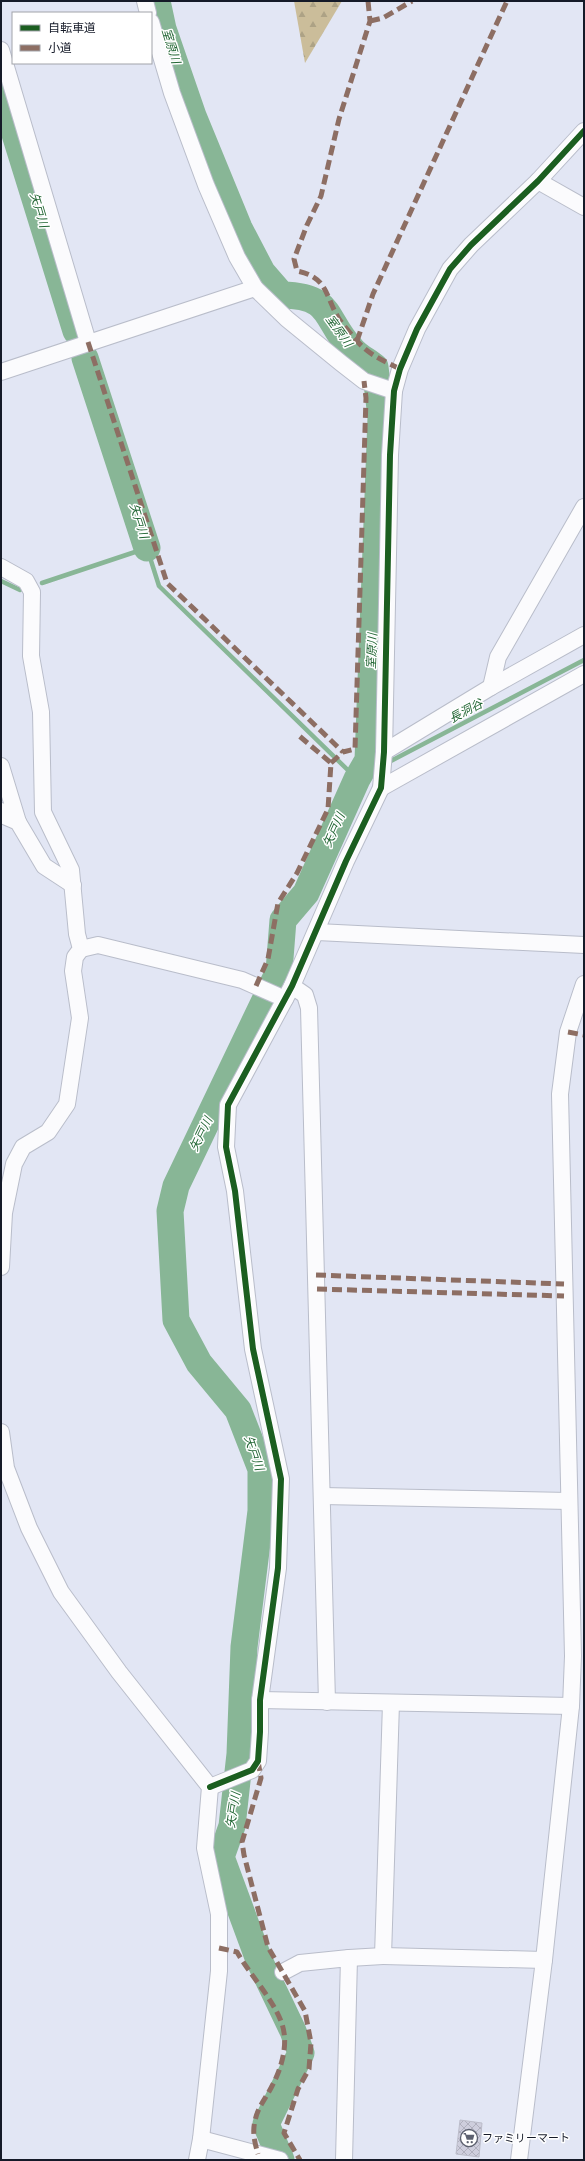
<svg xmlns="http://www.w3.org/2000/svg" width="585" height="2161" viewBox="0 0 585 2161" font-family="'Nunito Sans','Noto Sans JP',sans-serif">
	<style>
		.forest { fill: url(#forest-firs) }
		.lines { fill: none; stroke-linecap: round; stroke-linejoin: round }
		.stream { stroke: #88b696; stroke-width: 4.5 }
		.river { stroke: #88b696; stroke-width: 27 }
		.building { fill: url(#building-cross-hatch); stroke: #bcbdca }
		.minor-casing { stroke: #b9bdca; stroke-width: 18 }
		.minor { stroke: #fbfbfd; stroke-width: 16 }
		.quiet { stroke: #8d6e63; stroke-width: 5; stroke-dasharray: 10 5; stroke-linecap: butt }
		.cycleway-casing { stroke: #fff; stroke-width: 8 }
		.cycleway { stroke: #1b5e20; stroke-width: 6 }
		.labels { text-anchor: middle; stroke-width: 3; stroke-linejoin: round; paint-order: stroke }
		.poi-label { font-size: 11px; fill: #151a28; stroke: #fff; text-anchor: start }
		.water-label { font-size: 12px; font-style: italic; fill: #236735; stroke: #fff }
	</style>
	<defs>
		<pattern id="forest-firs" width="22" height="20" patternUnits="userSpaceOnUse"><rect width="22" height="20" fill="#cbbd9a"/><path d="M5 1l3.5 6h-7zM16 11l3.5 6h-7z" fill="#ada285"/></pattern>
		<pattern id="building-cross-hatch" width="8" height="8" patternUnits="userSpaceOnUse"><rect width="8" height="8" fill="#cecedd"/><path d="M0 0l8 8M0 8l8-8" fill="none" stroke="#b0b0be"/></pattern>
	</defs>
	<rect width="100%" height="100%" fill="#e2e6f4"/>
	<polygon class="forest" points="294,1 342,1 305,63"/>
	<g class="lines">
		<g class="stream">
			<polyline points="1,581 20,590"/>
			<polyline points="42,583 147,548 159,586 357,779 379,768"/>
			<polyline points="387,763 584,660"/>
		</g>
		<g class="river">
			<path d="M157,1L163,29L193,116L239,228L262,272L282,295C334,296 323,318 351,348C357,356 368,361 375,367L381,417L368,760L357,779L306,893L283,920L279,971L176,1186L170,1211L176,1320L199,1363L238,1410L261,1469V1511L244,1647L240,1754L232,1826L221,1857L259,1960L293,2031L301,2053L266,2124L281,2160"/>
			<polyline points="1,89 76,331"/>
			<polyline points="85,358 147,548"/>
		</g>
	</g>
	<polygon class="building" points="460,2120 482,2123 479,2157 456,2154"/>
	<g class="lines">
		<g class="minor-casing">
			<g id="minor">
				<polyline points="145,1 148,13"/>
				<polyline points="151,22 172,93 206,185 237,257 255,288 287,319 341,363 364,381 394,391"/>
				<polyline points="1,50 88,342"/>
				<polyline points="538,181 584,207"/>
				<polyline points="1,372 255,288"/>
				<polyline points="1,567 26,581 32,592 31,656 41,712 43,812 71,870 77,934 81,949 75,957 73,971 80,1018 67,1104 48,1132 23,1147 14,1164 4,1213 1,1267"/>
				<polyline points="491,687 584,635"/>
				<polyline points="384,752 491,687 498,657 584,507"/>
				<polyline points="1,766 18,822"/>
				<polyline points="381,788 584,674"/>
				<polyline points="1,811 4,816 18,822 44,866 73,885"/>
				<polyline points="317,932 584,945"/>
				<polyline points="81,949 98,945 242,980 285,999"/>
				<polyline points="292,986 305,995 309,1008 327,1702"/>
				<polyline points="1,1432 6,1468 29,1528 61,1592 119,1672 210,1787 205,1848 219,1914 219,1971 201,2139 197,2160"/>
				<polyline points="322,1496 569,1501"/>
				<polyline points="260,1700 571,1706"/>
				<polyline points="210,1787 252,1770 258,1761 260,1732 260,1700 278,1568 281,1479 253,1349 235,1191 226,1147 228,1105 292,986 346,861 381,788 384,752 390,455 394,391 400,369 417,329 450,269 471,245 538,181 584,131"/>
				<polyline points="383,1956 544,1960"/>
				<polyline points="349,1958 383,1956 391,1703"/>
				<polyline points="283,1972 300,1963 349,1958 344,2160"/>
				<polyline points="201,2139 280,2160"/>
				<polyline points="519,2160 544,1960 571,1706 573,1656 560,1094 568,1032 584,984"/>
			</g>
		</g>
		<use href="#minor" class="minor"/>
		<g class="quiet">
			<path d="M368,1L370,21L339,119L321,196L307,225L294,259L297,271C328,277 325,296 339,319C344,326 351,334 357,341C369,355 384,361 400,369"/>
			<polyline points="370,21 383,18 412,1"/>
			<polyline points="357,341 373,294 507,1"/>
			<polyline points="88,342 167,583 343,752"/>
			<polyline points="331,763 343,752 355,749 366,398 364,381"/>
			<polyline points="256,986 268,959 278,903 297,873 328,809 331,763 297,734"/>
			<polyline points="568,1032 584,1035"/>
			<polyline points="316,1275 564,1284"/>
			<polyline points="317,1289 564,1296"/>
			<polyline points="258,1761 261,1778 242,1842 244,1855 268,1947 305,2011 311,2043 309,2069 298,2089 284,2133 300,2160"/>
			<path d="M219,1948L237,1952C250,1975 274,2000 282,2024C289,2045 281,2070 271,2088C265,2099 257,2109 255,2121C252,2132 255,2144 258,2154"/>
		</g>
		<g class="cycleway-casing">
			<polyline id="cycleway" points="210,1787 252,1770 258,1761 260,1732 260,1700 278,1568 281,1479 253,1349 235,1191 226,1147 228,1105 292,986 346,861 381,788 384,752 390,455 394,391 400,369 417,329 450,269 471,245 538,181 584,131"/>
		</g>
		<use href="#cycleway" class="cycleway"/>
	</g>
	<defs>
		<g id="supermarket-ring" transform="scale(0.9)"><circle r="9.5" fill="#fff" stroke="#5d616f" stroke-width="1.5"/><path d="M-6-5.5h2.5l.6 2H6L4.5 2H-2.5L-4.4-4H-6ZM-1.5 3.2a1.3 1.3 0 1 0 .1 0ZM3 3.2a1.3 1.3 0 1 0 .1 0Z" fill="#5d616f"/></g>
	</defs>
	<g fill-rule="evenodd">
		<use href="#supermarket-ring" x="469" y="2138"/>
	</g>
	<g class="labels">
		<g class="poi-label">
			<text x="482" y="2142">ファミリーマート</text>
		</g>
		<g class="water-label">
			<text transform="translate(171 46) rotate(73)" y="4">室原川</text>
			<text transform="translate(39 210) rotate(73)" y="4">矢戸川</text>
			<text transform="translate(339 331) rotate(54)" y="4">室原川</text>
			<text transform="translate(139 521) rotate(72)" y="4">矢戸川</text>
			<text transform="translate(372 651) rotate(-88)" y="4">室原川</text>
			<text transform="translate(466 711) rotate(-28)" y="4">長洞谷</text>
			<text transform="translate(334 830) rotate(-66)" y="4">矢戸川</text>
			<text transform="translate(201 1134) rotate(-64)" y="4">矢戸川</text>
			<text transform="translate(254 1453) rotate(71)" y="4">矢戸川</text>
			<text transform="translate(233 1810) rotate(-81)" y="4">矢戸川</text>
		</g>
	</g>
	<rect width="585" height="2161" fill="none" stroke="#151a28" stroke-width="4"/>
	<rect x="12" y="12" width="140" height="52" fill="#ffffff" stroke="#a1a3a9"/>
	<rect x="20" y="25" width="20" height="6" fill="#1b5e20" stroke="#a1a3a9"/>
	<text x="48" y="32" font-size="12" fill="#151a28">自転車道</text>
	<rect x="20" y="45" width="20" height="6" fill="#8d6e63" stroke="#a1a3a9"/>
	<text x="48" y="52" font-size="12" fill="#151a28">小道</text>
</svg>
